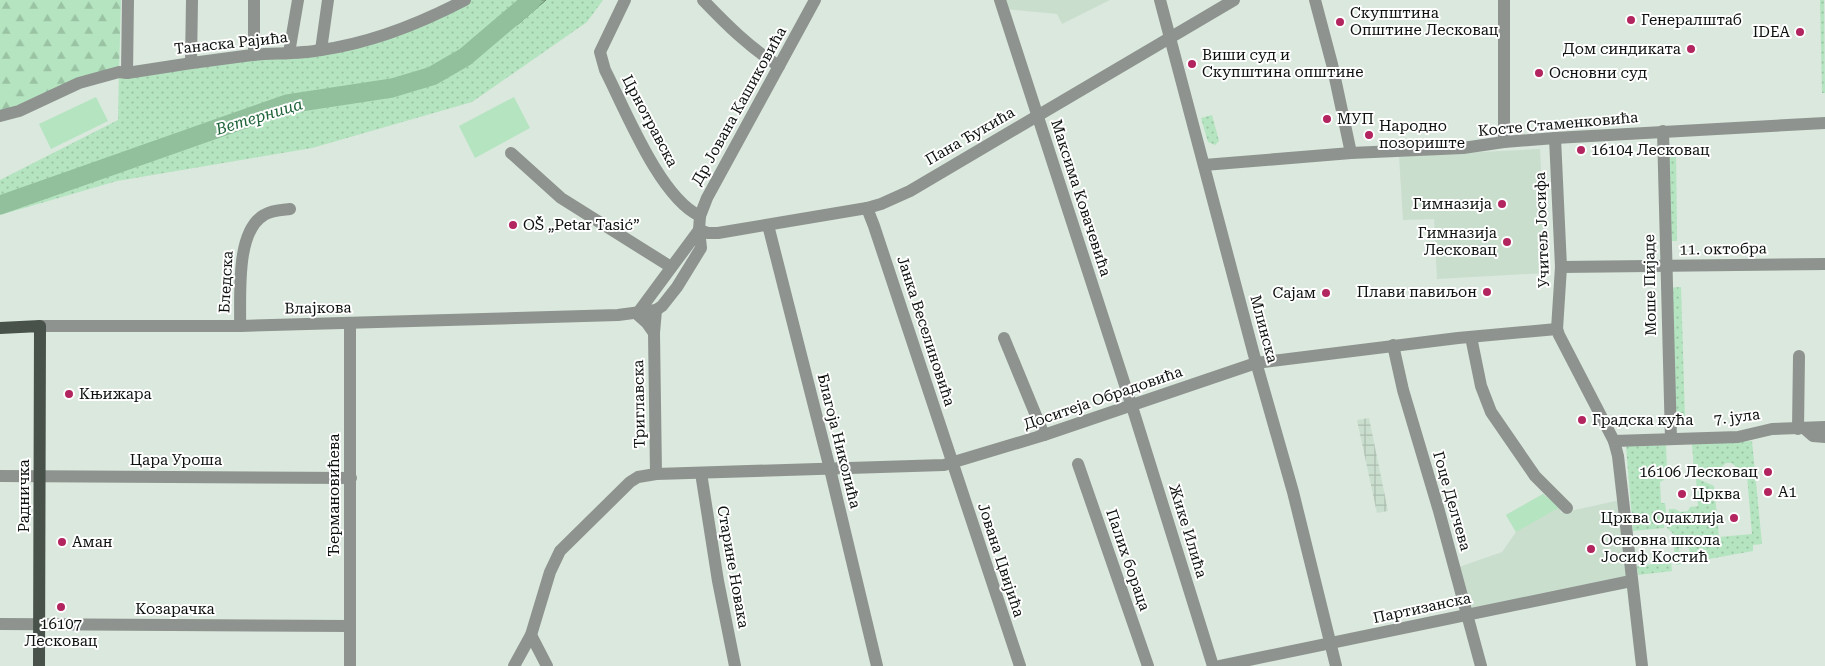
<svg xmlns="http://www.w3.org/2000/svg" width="1825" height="666" viewBox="0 0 1825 666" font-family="'Roboto Serif',serif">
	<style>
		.built { fill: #cadece }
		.industrial { fill: url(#industrial-grid) }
		.grass { fill: url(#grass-dots) }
		.forest { fill: url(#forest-firs) }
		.pitch { fill: #b5e4c0 }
		.water { fill: url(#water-waves); stroke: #6a8c72 }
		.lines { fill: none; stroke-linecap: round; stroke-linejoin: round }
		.river { stroke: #92c09d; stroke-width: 19 }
		.minor { stroke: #8e938f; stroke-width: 12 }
		.major { stroke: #48524a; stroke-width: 12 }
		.poi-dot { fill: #b2255e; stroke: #fff; stroke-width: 2 }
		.labels { text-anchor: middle; stroke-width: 4; stroke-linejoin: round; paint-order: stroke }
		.poi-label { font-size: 15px; fill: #0c110d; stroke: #fff; text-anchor: start }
		.street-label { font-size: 15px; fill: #0c110d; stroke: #fff }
		.water-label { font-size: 16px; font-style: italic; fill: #1e6337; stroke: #fff }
	</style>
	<defs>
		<pattern id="industrial-grid" width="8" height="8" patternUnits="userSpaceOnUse" patternTransform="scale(1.25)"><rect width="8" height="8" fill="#cadece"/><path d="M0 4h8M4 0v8" fill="none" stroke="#acbdb0"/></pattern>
		<pattern id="grass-dots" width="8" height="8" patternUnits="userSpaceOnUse" patternTransform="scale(1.25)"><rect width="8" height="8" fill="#b5e4c0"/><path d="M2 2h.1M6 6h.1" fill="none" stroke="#9ac3a4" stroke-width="1.8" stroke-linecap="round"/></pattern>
		<pattern id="forest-firs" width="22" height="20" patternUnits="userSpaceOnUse" patternTransform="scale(1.25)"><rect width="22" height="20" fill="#b5e4c0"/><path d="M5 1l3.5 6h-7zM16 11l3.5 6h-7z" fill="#9ac3a4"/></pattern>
		<pattern id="water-waves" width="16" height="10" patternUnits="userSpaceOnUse" patternTransform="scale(1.25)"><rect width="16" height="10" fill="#92c09d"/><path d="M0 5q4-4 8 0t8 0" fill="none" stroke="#7da486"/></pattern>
	</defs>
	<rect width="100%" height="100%" fill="#dae8dd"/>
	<g class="built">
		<polygon points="1003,0 1110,0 1062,24 1057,14 1006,9"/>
		<polygon points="1540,149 1546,273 1437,279 1434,219 1403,220 1399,156"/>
		<polygon points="1543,494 1560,507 1561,513 1620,500 1627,578 1470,611 1459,567 1502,552 1516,532 1506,515"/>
	</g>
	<polygon class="industrial" points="1369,418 1388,511 1377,513 1357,420"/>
	<g class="grass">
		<polygon points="465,0 603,0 587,22 472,102 312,148 117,181 0,215 0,180 118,120 119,72 348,44"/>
		<polygon points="1820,0 1824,0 1825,93 1822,93"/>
		<polygon points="1212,115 1219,141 1215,145 1208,142 1201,118"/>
		<polygon points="1676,151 1677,241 1668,241 1666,152"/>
		<polygon points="1681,287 1685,418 1672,418 1668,288"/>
		<polygon points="1752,441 1762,544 1753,545 1753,551 1676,565 1673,539 1683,548 1679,548 1680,557 1690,556 1689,548 1687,547 1667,528 1669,509 1675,509 1680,512 1688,511 1690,507 1698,506 1696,478 1714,486 1719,537 1752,534 1747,476 1736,476 1735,466 1732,463 1726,463 1722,467 1722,472 1726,475 1725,478 1694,469 1692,444"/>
		<polygon points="1666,445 1667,474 1663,475 1664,480 1660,482 1661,503 1665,503 1666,510 1664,528 1633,531 1626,446"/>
		<polygon points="1671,562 1672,571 1638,575 1637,566"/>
	</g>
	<polygon class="forest" points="0,0 121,0 119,72 0,116"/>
	<g class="pitch">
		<polygon points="96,97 108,121 51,149 39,124"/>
		<polygon points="514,97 530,128 475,158 459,126"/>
		<polygon points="1543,494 1560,507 1516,532 1506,515"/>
	</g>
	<polygon class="water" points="524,0 546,0 517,25 509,13"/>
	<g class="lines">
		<polyline class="river" points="0,205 287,104 392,88 432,76 465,57 532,0"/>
		<g class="minor">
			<polyline points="254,0 254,55"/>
			<path d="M625,0L600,52L605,70C625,109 660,198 700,216"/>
			<path d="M703,0C727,25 750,48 779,66"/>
			<polyline points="1000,0 1135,416 1213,666"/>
			<polyline points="1160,0 1254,355 1293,492 1336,666"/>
			<polyline points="1315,0 1332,64 1351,153"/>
			<polyline points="321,50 328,0"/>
			<polyline points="289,53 298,0"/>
			<polyline points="191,63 192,0"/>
			<polyline points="127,73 128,0"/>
			<path d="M0,116L19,111L79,83L119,72L127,73C169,66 211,60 252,55C275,53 299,54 321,50C371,43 421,23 465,0"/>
			<polyline points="1663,131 1671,439"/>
			<polyline points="1555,138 1561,267 1557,329 1559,335 1614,441 1618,456 1642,666"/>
			<polyline points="1504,142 1504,0"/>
			<polyline points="511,153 561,198 671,267"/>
			<polyline points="1204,165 1351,153 1463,148 1504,142 1555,138 1825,123"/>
			<polyline points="867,208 874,226 1020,666"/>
			<polyline points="768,225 830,469 877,666"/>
			<polyline points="699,230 708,233 718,233 867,208 881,204 910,191 1234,0"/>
			<polyline points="1561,267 1825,264"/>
			<polyline points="637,314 699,230"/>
			<polyline points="637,314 647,323 654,333 656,310"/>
			<polyline points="350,323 350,666"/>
			<polyline points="40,326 240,326 618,315 656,310 662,306 677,287 701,248 699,230 700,216 707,198 815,0"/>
			<path d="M240,326C241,296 235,232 264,215C272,210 281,210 290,209"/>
			<polyline points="654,333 656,474"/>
			<polyline points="1471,337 1481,386 1491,412 1535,476 1567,508"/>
			<polyline points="1004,338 1044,435"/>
			<polyline points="1393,345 1403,390 1439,511 1481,666"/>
			<polyline points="1798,429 1799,356"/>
			<polyline points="1805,429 1813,436 1825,437"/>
			<polyline points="1614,441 1738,437 1772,429 1825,427"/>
			<polyline points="1078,464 1148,666"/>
			<polyline points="701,473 718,581 735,666"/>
			<polyline points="0,476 351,478"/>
			<polyline points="0,624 350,626"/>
			<polyline points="531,635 547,666"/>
			<polyline points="514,666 531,635 550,572 560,551 630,482 638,477 656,474 944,465 1044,435 1256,363 1458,338 1557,329"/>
			<polyline points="1220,666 1631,581"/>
		</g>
		<polyline class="major" points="0,328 40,326 39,666"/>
	</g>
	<g class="poi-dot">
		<circle cx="1631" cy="20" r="5"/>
		<circle cx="1340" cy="22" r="5"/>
		<circle cx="1800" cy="32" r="5"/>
		<circle cx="1691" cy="49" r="5"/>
		<circle cx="1192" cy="64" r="5"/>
		<circle cx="1539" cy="73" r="5"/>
		<circle cx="1327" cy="119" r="5"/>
		<circle cx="1369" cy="135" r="5"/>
		<circle cx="1581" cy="150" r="5"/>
		<circle cx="1502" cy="204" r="5"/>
		<circle cx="513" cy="225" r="5"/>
		<circle cx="1507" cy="242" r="5"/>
		<circle cx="1487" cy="292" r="5"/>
		<circle cx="1326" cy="293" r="5"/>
		<circle cx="69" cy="394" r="5"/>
		<circle cx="1582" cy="420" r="5"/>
		<circle cx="1768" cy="472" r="5"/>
		<circle cx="1768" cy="492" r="5"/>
		<circle cx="1682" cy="494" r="5"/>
		<circle cx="1734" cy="518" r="5"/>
		<circle cx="62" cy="542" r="5"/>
		<circle cx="1591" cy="549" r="5"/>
		<circle cx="61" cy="607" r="5"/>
	</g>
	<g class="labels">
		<g class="poi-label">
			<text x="1350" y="18">Скупштина<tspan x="1350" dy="17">Општине Лесковац</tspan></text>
			<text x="1641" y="25">Генералштаб</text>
			<text x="1790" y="37" text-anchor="end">IDEA</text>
			<text x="1681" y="54" text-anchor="end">Дом синдиката</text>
			<text x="1202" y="60">Виши суд и<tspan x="1202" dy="17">Скупштина општине</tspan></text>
			<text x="1549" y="78">Основни суд</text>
			<text x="1337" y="124">МУП</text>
			<text x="1379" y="131">Народно<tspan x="1379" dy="17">позориште</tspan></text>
			<text x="1591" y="155">16104 Лесковац</text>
			<text x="1492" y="209" text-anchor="end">Гимназија</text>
			<text x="523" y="230">OŠ „Petar Tasić”</text>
			<text x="1497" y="238" text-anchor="end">Гимназија<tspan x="1497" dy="17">Лесковац</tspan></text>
			<text x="1477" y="297" text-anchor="end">Плави павиљон</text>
			<text x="1316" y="298" text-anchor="end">Сајам</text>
			<text x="79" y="399">Књижара</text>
			<text x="1592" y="425">Градска кућа</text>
			<text x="1758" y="477" text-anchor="end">16106 Лесковац</text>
			<text x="1778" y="497">A1</text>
			<text x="1692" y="499">Црква</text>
			<text x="1724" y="523" text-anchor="end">Црква Оџаклија</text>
			<text x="1601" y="545">Основна школа<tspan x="1601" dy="17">Јосиф Костић</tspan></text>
			<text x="72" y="547">Аман</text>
			<text x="61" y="629" text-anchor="middle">16107<tspan x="61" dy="17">Лесковац</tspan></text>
		</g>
		<g class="street-label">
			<text transform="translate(231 43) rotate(-6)" y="5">Танаска Рајића</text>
			<text transform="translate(739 106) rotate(-61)" y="5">Др Јована Кашиковића</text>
			<text transform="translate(650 121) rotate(62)" y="5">Црнотравска</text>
			<text transform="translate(1558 124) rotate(-5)" y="5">Косте Стаменковића</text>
			<text transform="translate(970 136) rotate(-30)" y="5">Пана Ђукића</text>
			<text transform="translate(1081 198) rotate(72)" y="5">Максима Ковачевића</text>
			<text transform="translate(1542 230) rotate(-92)" y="5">Учитељ Јосифа</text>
			<text transform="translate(1723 249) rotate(-1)" y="5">11. октобра</text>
			<text transform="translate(226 282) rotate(-87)" y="5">Бледска</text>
			<text transform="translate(1650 285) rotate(-91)" y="5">Моше Пијаде</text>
			<text transform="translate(318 308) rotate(-1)" y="5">Влајкова</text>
			<text transform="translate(1264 329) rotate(75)" y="5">Млинска</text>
			<text transform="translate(926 331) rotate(72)" y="5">Јанка Веселиновића</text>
			<text transform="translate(1103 398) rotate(-19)" y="5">Доситеја Обрадовића</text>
			<text transform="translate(639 404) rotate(-91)" y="5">Триглавска</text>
			<text transform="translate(1737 417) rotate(-7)" y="5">7. јула</text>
			<text transform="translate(839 441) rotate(76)" y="5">Благоја Николића</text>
			<text x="176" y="465">Цара Уроша</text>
			<text transform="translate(334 495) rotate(-90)" y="5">Ђермановићева</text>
			<text transform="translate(24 496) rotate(-90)" y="5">Радничка</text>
			<text transform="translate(1452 501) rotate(74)" y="5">Гоце Делчева</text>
			<text transform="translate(1188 531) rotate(73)" y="5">Жике Илића</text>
			<text transform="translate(1001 560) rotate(72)" y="5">Јована Цвијића</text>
			<text transform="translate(1128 560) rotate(71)" y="5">Палих бораца</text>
			<text transform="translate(733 567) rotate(80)" y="5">Старине Новака</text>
			<text transform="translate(1422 608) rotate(-12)" y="5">Партизанска</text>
			<text x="175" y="614">Козарачка</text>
		</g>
		<g class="water-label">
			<text transform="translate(259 116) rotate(-17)" y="6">Ветерница</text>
		</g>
	</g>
</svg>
